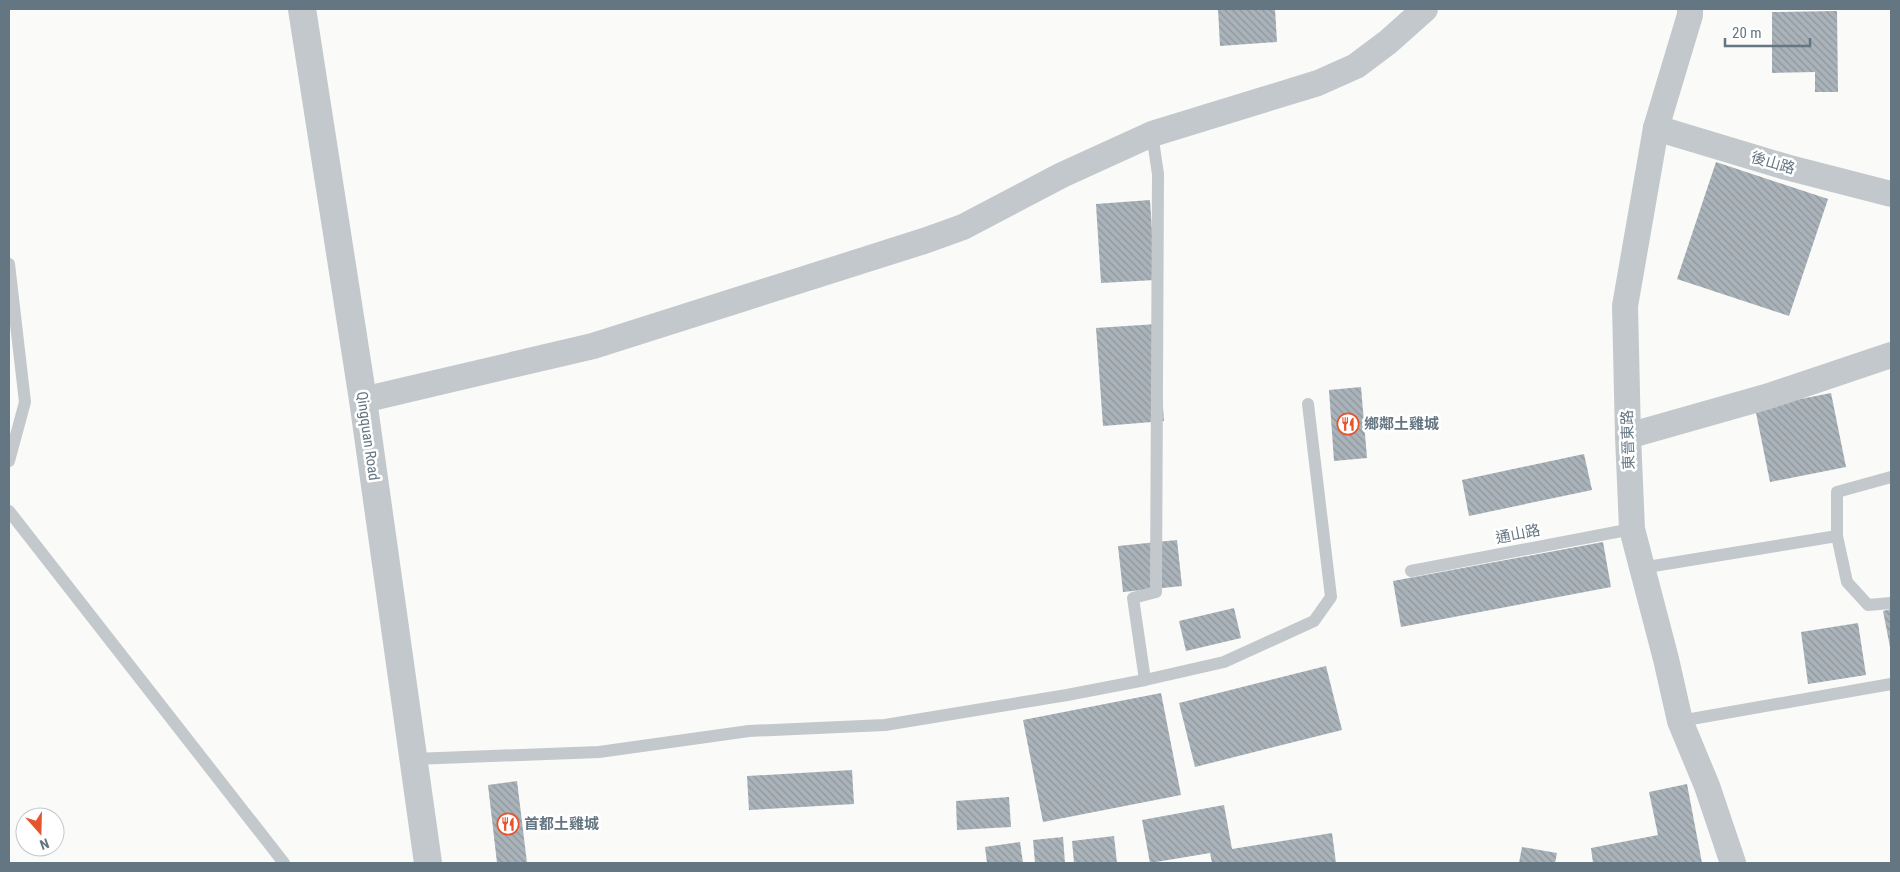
<svg xmlns="http://www.w3.org/2000/svg" width="1900" height="872" viewBox="0 0 1900 872" font-family="'Roboto Condensed','Noto Sans TC',sans-serif">
	<style>
		.building { fill: url(#building-back-hatch) }
		.lines { fill: none; stroke-linecap: round; stroke-linejoin: round }
		.service { stroke: #c3c8cc; stroke-width: 12 }
		.minor { stroke: #c3c8cc; stroke-width: 26 }
		.tertiary { stroke: #c3c8cc; stroke-width: 28 }
		.labels { text-anchor: middle; stroke-width: 5; stroke-linejoin: round; paint-order: stroke }
		.street-label { font-size: 15px; fill: #657683; stroke: #fff }
		.poi-label { font-size: 15px; font-weight: bold; fill: #657683; stroke: #fff; text-anchor: start }
	</style>
	<defs>
		<pattern id="building-back-hatch" width="6" height="6" patternUnits="userSpaceOnUse" patternTransform="scale(1.25)"><rect width="6" height="6" fill="#aab3b9"/><path d="M-1 5l2 2M0 0l6 6M5-1l2 2" fill="none" stroke="#8e969c"/></pattern>
	</defs>
	<rect width="100%" height="100%" fill="#fafaf8"/>
	<g class="building">
		<polygon points="1218,9 1275,9 1277,42 1220,46"/>
		<polygon points="1837,11 1838,92 1815,92 1815,72 1772,73 1772,12"/>
		<polygon points="1716,162 1828,199 1789,316 1677,279"/>
		<polygon points="1150,200 1155,280 1101,283 1096,204"/>
		<polygon points="1157,324 1164,421 1103,426 1096,328"/>
		<polygon points="1361,387 1367,458 1334,461 1329,390"/>
		<polygon points="1831,393 1846,467 1770,482 1755,408"/>
		<polygon points="1584,454 1592,490 1469,516 1462,480"/>
		<polygon points="1177,540 1182,586 1123,592 1118,546"/>
		<polygon points="1603,542 1611,587 1401,627 1393,581"/>
		<polygon points="1234,608 1241,638 1186,651 1179,621"/>
		<polygon points="1891,609 1891,647 1890,647 1883,611"/>
		<polygon points="1858,623 1866,675 1808,684 1801,632"/>
		<polygon points="1326,666 1342,730 1195,767 1179,703"/>
		<polygon points="1161,693 1181,795 1043,822 1023,720"/>
		<polygon points="852,770 854,804 749,810 747,776"/>
		<polygon points="517,781 527,863 497,863 488,785"/>
		<polygon points="1687,784 1702,863 1593,863 1591,848 1658,835 1649,792"/>
		<polygon points="1009,797 1011,827 957,830 956,801"/>
		<polygon points="1224,805 1232,849 1332,833 1336,863 1212,863 1210,853 1150,863 1142,820"/>
		<polygon points="1114,836 1117,863 1074,863 1072,841"/>
		<polygon points="1063,837 1065,863 1035,863 1033,840"/>
		<polygon points="1020,842 1023,863 987,863 985,847"/>
		<polygon points="1522,847 1557,853 1555,863 1519,863"/>
	</g>
	<g class="lines">
		<g class="service">
			<polyline points="9,264 25,402 9,461"/>
			<polyline points="9,511 284,863"/>
			<polyline points="1837,536 1847,582 1868,605 1891,603"/>
			<polyline points="1641,568 1837,536 1837,492 1891,477"/>
			<polyline points="1411,571 1632,529"/>
			<polyline points="1145,680 1133,598 1156,592 1158,174 1152,134"/>
			<polyline points="1680,721 1891,684"/>
			<polyline points="413,759 599,752 749,731 885,725 1067,695 1145,680 1224,662 1314,621 1331,597 1308,404"/>
		</g>
		<g class="minor">
			<polyline points="1690,9 1690,15 1656,128 1625,306 1628,436 1632,529 1666,659 1680,721 1707,786 1733,863"/>
			<polyline points="1656,128 1786,167 1891,194"/>
			<polyline points="363,400 593,346 924,241 963,227 1062,175 1152,134 1318,83 1356,66 1388,42 1425,9"/>
			<polyline points="1628,436 1769,396 1891,355"/>
		</g>
		<polyline class="tertiary" points="302,9 363,400 428,863"/>
	</g>
	<defs>
		<g id="restaurant-ring" transform="scale(1.125)"><circle r="9.5" fill="#fff" stroke="#e5542c" stroke-width="1.5"/><path d="M-5-6h1v4h1v-4h1v4h1v-4h1v5L-1.5 .5V6h-2V.5L-5-1ZM5-6V6H3V1.5H1.5Q1.5-4 5-6Z" fill="#e5542c"/></g>
	</defs>
	<g fill-rule="evenodd">
		<use href="#restaurant-ring" x="1348" y="424"/>
		<use href="#restaurant-ring" x="508" y="824"/>
	</g>
	<g class="labels">
		<g class="street-label">
			<text transform="translate(1773 163) rotate(16)" y="5">後山路</text>
			<text transform="translate(368 436) rotate(82)" y="5">Qingquan Road</text>
			<text transform="translate(1628 440) rotate(-92)" y="5">東晉東路</text>
			<text transform="translate(1518 534) rotate(-11)" y="5">通山路</text>
		</g>
		<g class="poi-label">
			<text x="1364" y="429">鄉鄰土雞城</text>
			<text x="524" y="829">首都土雞城</text>
		</g>
	</g>
	<rect width="1900" height="872" fill="none" stroke="#657683" stroke-width="20"/>
	<g transform="translate(40 832) rotate(160)"><circle r="24" fill="#ffffff" stroke="#c1c8cd"/>
	<path d="M0-4L9 19L0 12L-9 19Z" fill="#e5542c"/>
	<text y="-8" font-size="14" font-weight="bold" text-anchor="middle" fill="#657683">N</text>
	</g>
	<path d="M1725 38v8h85v-8" fill="none" stroke="#657683" stroke-width="2.5"/>
	<text x="1732" y="38" font-size="15" fill="#657683" stroke="#ffffff" stroke-width="4" paint-order="stroke">20 m</text>
</svg>
